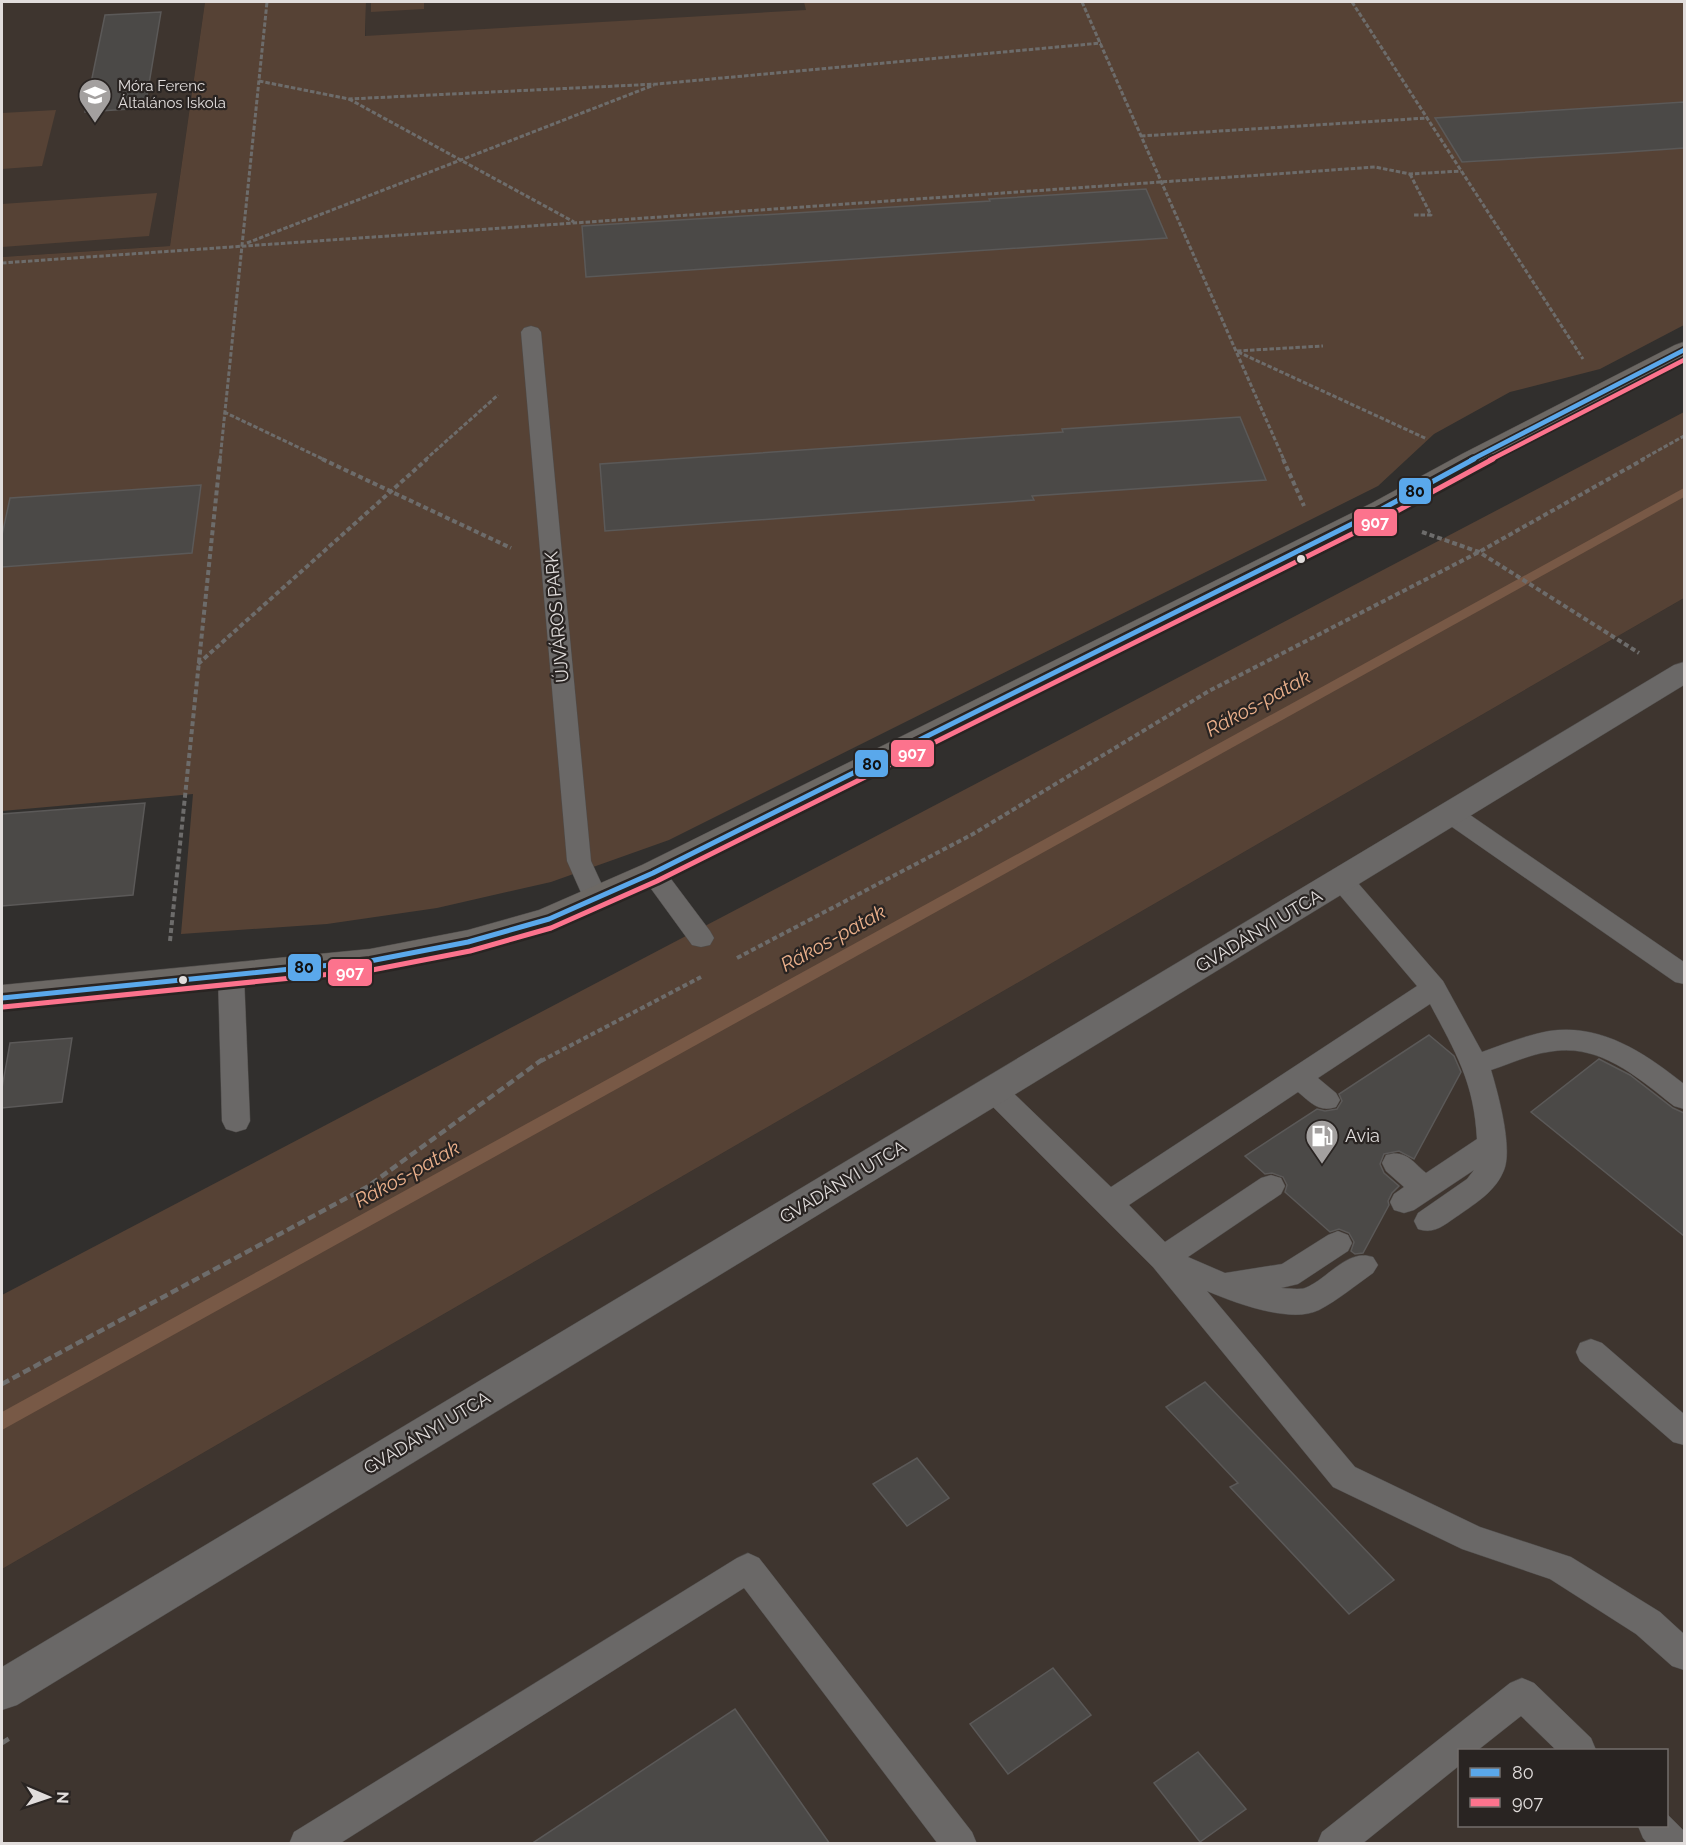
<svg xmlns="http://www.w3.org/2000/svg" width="1686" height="1845" viewBox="0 0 1686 1845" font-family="Raleway,sans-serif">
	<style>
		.built { fill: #3e352f; fill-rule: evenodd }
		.green { fill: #564235 }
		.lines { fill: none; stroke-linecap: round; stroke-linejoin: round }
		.stream { fill: #785946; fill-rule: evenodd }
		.building { fill: #4b4947; stroke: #5b5958; stroke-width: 1.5 }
		.lane-casing { stroke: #4e4b49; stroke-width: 1 }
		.street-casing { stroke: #4e4b49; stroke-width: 1 }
		.secondary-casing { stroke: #4e4b49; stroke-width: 1 }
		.path-far2 { stroke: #6d6c6b; stroke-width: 3; stroke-dasharray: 4.5 2; stroke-linecap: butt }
		.path-far1 { stroke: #6d6c6b; stroke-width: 4; stroke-dasharray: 5 3; stroke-linecap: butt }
		.path { stroke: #6d6c6b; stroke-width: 4.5; stroke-dasharray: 8 4; stroke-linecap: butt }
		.lane { fill: #6a6867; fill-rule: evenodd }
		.street { fill: #6a6867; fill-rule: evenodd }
		.secondary { fill: #6c6864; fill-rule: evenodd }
		.bus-1-far1-casing { stroke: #292422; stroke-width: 8 }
		.bus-1-casing { stroke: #292422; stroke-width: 10 }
		.bus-2-far1-casing { stroke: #292422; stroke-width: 8 }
		.bus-2-casing { stroke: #292422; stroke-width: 10 }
		.bus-1-far1 { stroke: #5aa8eb; stroke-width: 4.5 }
		.bus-1 { stroke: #5aa8eb; stroke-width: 5 }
		.bus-2-far1 { stroke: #fc738d; stroke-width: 4.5 }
		.bus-2 { stroke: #fc738d; stroke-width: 5 }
		.bus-dot { fill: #e1dddc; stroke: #292422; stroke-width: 2 }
		.labels { text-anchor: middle; stroke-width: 4.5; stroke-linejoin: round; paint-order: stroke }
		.far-poi-label { font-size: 15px; fill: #e1dddc; stroke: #292422; text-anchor: start }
		.street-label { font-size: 18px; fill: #e1dddc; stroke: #292422 }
		.poi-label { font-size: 18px; fill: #e1dddc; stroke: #292422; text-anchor: start }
		.water-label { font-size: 20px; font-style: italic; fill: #ecb18c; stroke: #292422 }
		.line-badge { stroke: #292422; stroke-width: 2 }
		.badge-label { font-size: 16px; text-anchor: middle; font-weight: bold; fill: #fff }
		.pale-badge-label { font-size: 16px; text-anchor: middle; font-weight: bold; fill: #111 }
	</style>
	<rect width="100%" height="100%" fill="#312f2d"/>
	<g class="built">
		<polygon points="2,2 205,2 170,246 2,257"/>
		<polygon points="366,2 953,2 365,74"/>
		<path d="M1684,598V1843H2V1569ZM1460,1750H1666V1826H1460Z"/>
	</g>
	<g class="green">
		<polygon points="205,2 366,2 365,36 806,10 804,2 1684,2 1684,325 1600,369 1510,392 1434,434 1378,486 669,840 551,882 437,908 327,924 181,934 193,794 2,811 2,257 170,246"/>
		<polygon points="371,2 424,2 424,9 371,12"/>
		<polygon points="56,110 42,166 2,169 2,113"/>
		<polygon points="157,193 149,236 2,247 2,204"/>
		<polygon points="1684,412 1684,598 2,1569 2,1295"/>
	</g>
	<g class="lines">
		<polygon class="stream" points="1684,488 1684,497 2,1430 2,1412"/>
	</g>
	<g class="building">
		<polygon points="161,12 145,108 85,112 105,15"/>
		<polygon points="1684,102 1684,148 1613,153 1462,162 1435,118"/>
		<polygon points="1146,189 1167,238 586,277 582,226 990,201 989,199"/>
		<polygon points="1240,417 1266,480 1032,496 1034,500 605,531 600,464 1063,432 1062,429"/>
		<polygon points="201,485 192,553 2,567 2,535 10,498"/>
		<polygon points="145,803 133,895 2,906 2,814"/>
		<polygon points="1429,1035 1454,1056 1461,1072 1414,1159 1399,1151 1384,1154 1380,1164 1384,1173 1399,1186 1392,1193 1388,1201 1389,1205 1363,1253 1355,1254 1351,1251 1354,1242 1349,1233 1339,1229 1330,1232 1285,1192 1287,1185 1283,1177 1272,1173 1265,1174 1245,1156 1317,1109 1325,1111 1337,1109 1342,1101 1339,1094"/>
		<polygon points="72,1038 62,1102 2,1108 2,1088 10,1043"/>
		<polygon points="1599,1059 1630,1075 1673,1108 1684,1113 1684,1236 1531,1112"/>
		<polygon points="1205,1382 1276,1456 1394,1580 1349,1614 1230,1487 1238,1483 1166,1407"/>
		<polygon points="917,1458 949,1498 907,1526 873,1484"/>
		<polygon points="1053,1668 1091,1715 1008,1774 970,1724"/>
		<polygon points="735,1709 830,1844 531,1844"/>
		<polygon points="1198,1752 1246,1809 1200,1842 1154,1783"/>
	</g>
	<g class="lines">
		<g class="lane-casing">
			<g id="lane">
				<polygon points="531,326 538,328 541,332 591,861 609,900 605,906 596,909 587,906 567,861 521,332 524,328"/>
				<polygon points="1451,806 1460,808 1684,962 1684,984 1675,982 1442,820 1439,814 1442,808"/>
				<polygon points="653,864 662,867 710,931 714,938 710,945 701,947 692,945 644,879 641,873 644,867"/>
				<path d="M1342,872L1351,875L1443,981L1482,1052C1504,1044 1527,1035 1549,1031C1602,1023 1646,1054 1684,1084V1109L1674,1106C1637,1077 1599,1042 1548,1052C1528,1055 1510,1064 1491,1070C1498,1093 1513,1148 1504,1170C1496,1191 1476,1203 1459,1215C1445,1224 1435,1235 1418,1229L1414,1221L1418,1213L1467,1179L1474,1170L1414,1210L1404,1213L1394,1210L1390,1202L1394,1194L1404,1187L1386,1171L1382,1163L1386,1155C1405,1149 1412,1161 1426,1173L1477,1139C1474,1082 1456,1053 1430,1004L1318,1078L1336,1093L1340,1100L1336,1107C1319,1113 1310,1102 1298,1092L1129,1205L1165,1242L1261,1178L1271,1175L1281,1178L1285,1186L1281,1194L1188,1257L1225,1273L1282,1264L1328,1235L1338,1231L1348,1235L1352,1243L1348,1251L1298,1284L1281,1288C1288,1288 1299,1290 1305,1288C1328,1279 1347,1248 1373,1257L1378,1265L1373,1273C1356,1285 1338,1300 1319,1310C1291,1324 1235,1303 1207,1291L1355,1467L1480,1527L1571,1557L1660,1612L1684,1634V1670L1672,1666L1636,1634L1550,1579L1462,1549L1333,1487L1153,1267L984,1098L980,1091L984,1084L994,1081L1004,1084L1111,1187L1417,986L1333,887L1329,881L1333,875Z"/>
				<polygon points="231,966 240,969 244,976 250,1121 246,1129 236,1132 226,1129 222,1121 218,976 222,969"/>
				<polygon points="1591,1339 1602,1343 1684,1414 1684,1445 1673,1442 1580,1361 1576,1352 1580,1343"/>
				<polygon points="748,1553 759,1558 972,1832 977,1844 938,1844 744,1588 339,1844 289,1844 294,1832 737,1558"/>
				<polygon points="1522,1678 1534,1683 1591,1738 1596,1750 1556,1750 1521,1716 1478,1750 1460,1750 1460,1765 1362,1844 1317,1844 1322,1832 1510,1683"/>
				<polygon points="1666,1813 1684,1831 1684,1844 1648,1844 1643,1838 1638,1826 1666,1826"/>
			</g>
		</g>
		<g class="street-casing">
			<polygon id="street" points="1684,662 1684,685 17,1705 2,1710 2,1667 1674,665"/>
		</g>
		<g class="secondary-casing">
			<polygon id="secondary" points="1684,342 1684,360 1480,466 1392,515 664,881 561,927 468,954 370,973 2,1010 2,985 370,949 468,930 539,910 642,865 1372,503 1462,454 1675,345"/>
		</g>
		<g class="path-far2">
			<polyline points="1082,2 1284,460"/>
			<polyline points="1352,2 1583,359"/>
			<polyline points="259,81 349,99 657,84 1101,43"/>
			<polyline points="349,99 574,222"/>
			<polyline points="1141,136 1427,118"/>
			<polyline points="1410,174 1431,215 1414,215"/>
			<polyline points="247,243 654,85"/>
			<polyline points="2,263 1375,167 1410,174 1461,171"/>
			<polyline points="1237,351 1323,346"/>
			<polyline points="1238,352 1427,439"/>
			<polyline points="224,412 325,460"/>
			<polyline points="220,460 267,2"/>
			<polyline points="425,460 498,395"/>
			<polyline points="1641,460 1684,436"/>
		</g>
		<g class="path-far1">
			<polyline points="322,459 511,548"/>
			<polyline points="1283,459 1304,506"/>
			<polyline points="1422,532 1479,552 1639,653"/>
			<polyline points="198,664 427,459"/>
			<polyline points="170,941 220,459"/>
			<polyline points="737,958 973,834 1209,691 1479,552 1644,459"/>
			<polyline points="541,1061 701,977"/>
		</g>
		<g class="path">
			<polyline points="2,1384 367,1187 543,1059"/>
			<polyline points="2,1743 10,1738"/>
		</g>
		<use href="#lane" class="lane"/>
		<use href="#street" class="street"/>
		<use href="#secondary" class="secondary"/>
		<g class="bus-1-far1-casing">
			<polyline id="bus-1-far1" points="1471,460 1684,350"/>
		</g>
		<g class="bus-1-casing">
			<polyline id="bus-1" points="2,998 370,961 468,942 549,919 653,873 1382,509 1474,459"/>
		</g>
		<g class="bus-2-far1-casing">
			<polyline id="bus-2-far1" points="1490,460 1684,360"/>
		</g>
		<g class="bus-2-casing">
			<polyline id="bus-2" points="3,1007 372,970 470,951 551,928 657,881 1386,517 1493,459"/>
		</g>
		<use href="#bus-1-far1" class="bus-1-far1"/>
		<use href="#bus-1" class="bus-1"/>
		<use href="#bus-2-far1" class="bus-2-far1"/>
		<use href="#bus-2" class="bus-2"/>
	</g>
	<defs>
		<g id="school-pin" transform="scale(1.725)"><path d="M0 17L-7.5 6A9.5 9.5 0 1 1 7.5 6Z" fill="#a3a09f" stroke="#292422"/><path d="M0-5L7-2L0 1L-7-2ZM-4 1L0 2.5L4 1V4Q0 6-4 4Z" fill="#fff"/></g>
		<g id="fuel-pin" transform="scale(1.725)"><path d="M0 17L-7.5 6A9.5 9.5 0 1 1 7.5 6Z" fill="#a3a09f" stroke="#292422"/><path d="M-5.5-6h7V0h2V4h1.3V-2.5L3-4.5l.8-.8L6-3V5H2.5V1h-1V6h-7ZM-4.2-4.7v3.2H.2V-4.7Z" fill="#fff"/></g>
	</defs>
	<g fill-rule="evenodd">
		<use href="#school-pin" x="95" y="95"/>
		<use href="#fuel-pin" x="1322" y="1136"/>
	</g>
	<g class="bus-dot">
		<circle cx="1301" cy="559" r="5"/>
		<circle cx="183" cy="980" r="5"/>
	</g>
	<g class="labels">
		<g class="far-poi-label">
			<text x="118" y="91">Móra Ferenc<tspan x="118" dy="17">Általános Iskola</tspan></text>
		</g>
		<g class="street-label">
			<text transform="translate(557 617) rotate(-95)" y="6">ÚJVÁROS PARK</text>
			<text transform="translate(1259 931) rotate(-31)" y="6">GVADÁNYI UTCA</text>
			<text transform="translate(843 1182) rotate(-31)" y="6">GVADÁNYI UTCA</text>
			<text transform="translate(427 1433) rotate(-31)" y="6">GVADÁNYI UTCA</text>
		</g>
		<g class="poi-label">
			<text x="1345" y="1142">Avia</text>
		</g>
		<g class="water-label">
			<text transform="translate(1258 703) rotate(-29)" y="7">Rákos-patak</text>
			<text transform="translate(833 938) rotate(-29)" y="7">Rákos-patak</text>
			<text transform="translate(407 1174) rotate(-29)" y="7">Rákos-patak</text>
		</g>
	</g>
	<g class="line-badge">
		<rect x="1398" y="477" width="34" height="28" rx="6" fill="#5aa8eb"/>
		<rect x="1353" y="508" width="45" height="29" rx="6" fill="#fc738d"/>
		<rect x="890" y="739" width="45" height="29" rx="6" fill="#fc738d"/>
		<rect x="854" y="749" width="35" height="29" rx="6" fill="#5aa8eb"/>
		<rect x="287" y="953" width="35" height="29" rx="6" fill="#5aa8eb"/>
		<rect x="327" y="958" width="46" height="29" rx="6" fill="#fc738d"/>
	</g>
	<g class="badge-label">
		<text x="1375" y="528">907</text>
		<text x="912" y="759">907</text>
		<text x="350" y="978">907</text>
	</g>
	<g class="pale-badge-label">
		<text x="1415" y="497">80</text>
		<text x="872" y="770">80</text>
		<text x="304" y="973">80</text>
	</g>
	<rect width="1686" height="1845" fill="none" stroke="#e1dddc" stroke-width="6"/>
	<rect x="1458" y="1749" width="210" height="78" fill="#292422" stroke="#736e6c" stroke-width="1.5"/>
	<rect x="1470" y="1768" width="30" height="9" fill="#5aa8eb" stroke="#736e6c" stroke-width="1.5"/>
	<text x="1512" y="1779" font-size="18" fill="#e1dddc">80</text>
	<rect x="1470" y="1798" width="30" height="9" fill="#fc738d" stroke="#736e6c" stroke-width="1.5"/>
	<text x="1512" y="1809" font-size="18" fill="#e1dddc">907</text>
	<g transform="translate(48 1797) rotate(92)" stroke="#292422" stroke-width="4.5" paint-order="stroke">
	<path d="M0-4.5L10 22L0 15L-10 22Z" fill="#e1dddc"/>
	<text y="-9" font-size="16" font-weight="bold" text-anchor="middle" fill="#e1dddc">N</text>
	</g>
</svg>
